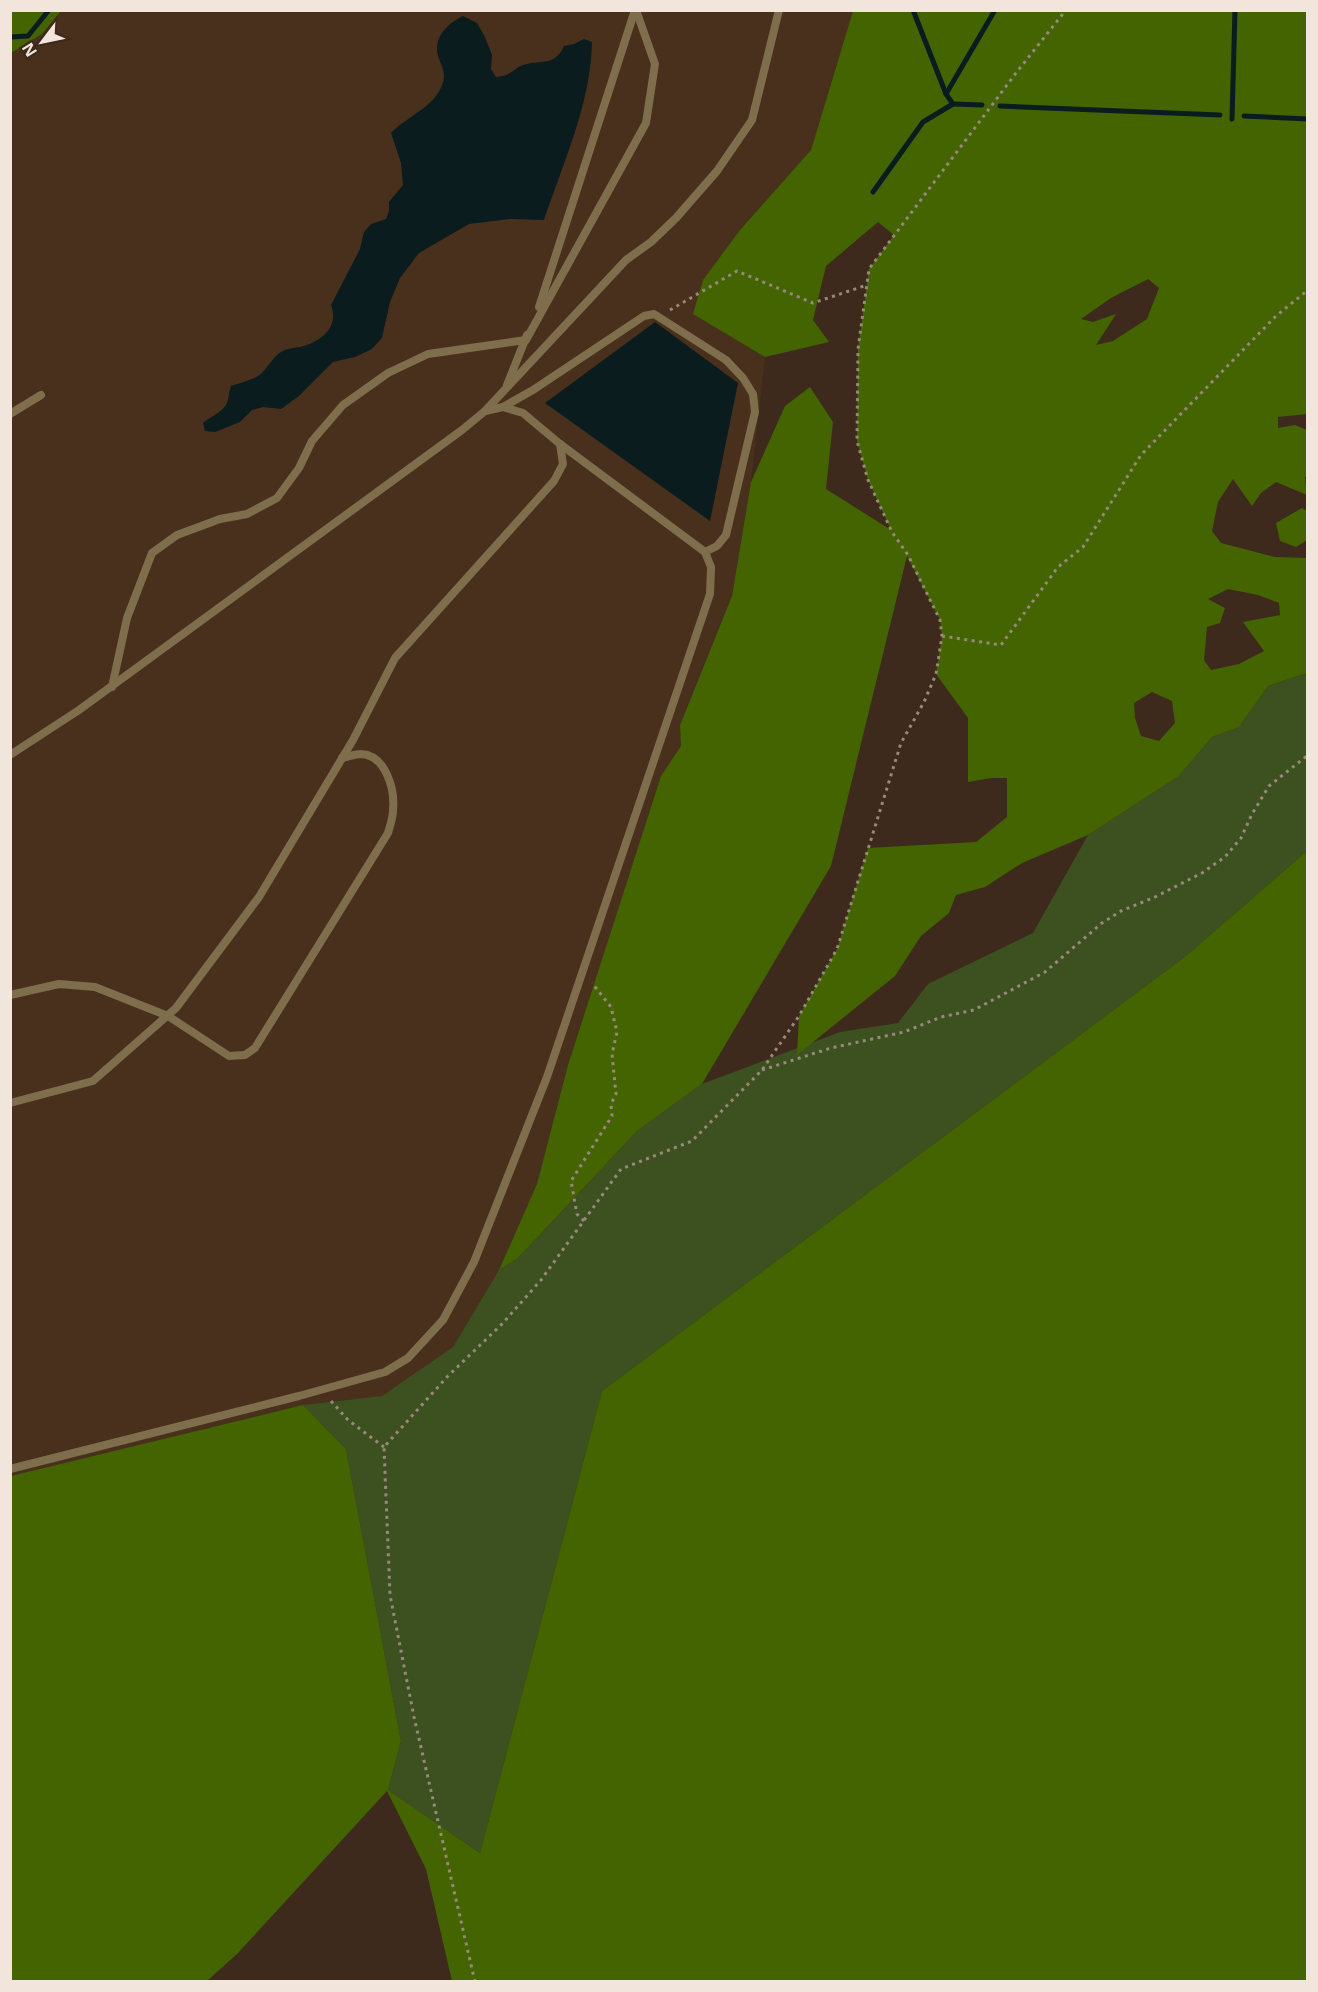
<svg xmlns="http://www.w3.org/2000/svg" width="1318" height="1992" viewBox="0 0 1318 1992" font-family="'Open Sans',sans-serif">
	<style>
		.built { fill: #49301d }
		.green { fill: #3d5120 }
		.forest { fill: #436400; fill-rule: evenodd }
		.water { fill: #0a1c1e }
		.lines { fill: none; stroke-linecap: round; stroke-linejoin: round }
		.stream { stroke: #0a1c1e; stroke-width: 5 }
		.path { stroke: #98887d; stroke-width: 3; stroke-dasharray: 3 4.5; stroke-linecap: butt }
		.lane { stroke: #7f6e4b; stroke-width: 8 }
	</style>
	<rect width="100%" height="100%" fill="#3e2a1c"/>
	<polygon class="built" points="61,11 853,11 811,150 740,230 703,280 694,314 765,357 751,482 732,596 680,724 681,746 661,776 568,1065 537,1184 499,1270 453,1347 382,1396 303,1405 11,1476 11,53 42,34"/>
	<polygon class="green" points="1307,673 1307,851 1186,956 602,1391 480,1853 388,1790 401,1741 346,1449 303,1405 382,1396 453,1347 499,1270 517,1259 637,1131 702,1084 840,1032 898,1023 928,984 1033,933 1088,835 1179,776 1212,737 1239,727 1268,686"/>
	<g class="forest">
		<polygon points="11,10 61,10 61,11 42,34 11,53"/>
		<path d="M853,11H1307V414L1278,417V428L1295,425L1307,430L1308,477H1305L1307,495L1276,482L1261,493L1252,506L1233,479L1218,502L1212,531L1221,543L1275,557L1307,558V673L1268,686L1239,727L1212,737L1179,776L1088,835L1022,863L985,887L956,895L949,913L921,936L895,976L797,1055L799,1016L837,949L868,848L976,842L1007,817V778H991L968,782V718L936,674L942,636L940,620L907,556L831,866L702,1084L637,1131L517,1259L499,1270L537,1184L568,1065L661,776L681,746L680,725L732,596L751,482L785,406L810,387L833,422L826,489L891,530L868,480L857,441L858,349L869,269L894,235L878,222L826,266L813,320L829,342L765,357L693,314L703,280L740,230L811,150ZM1148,279L1159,288L1147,319L1113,341L1096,345L1116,314L1093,322L1081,319L1111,298ZM1228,589L1258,595L1279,603L1280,615L1243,622L1264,651L1239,664L1211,670L1204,660L1207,627L1220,623L1225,608L1208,599ZM1152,692L1172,701L1175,723L1159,741L1141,736L1135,718L1134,703Z"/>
		<polygon points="1302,508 1307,511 1307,540 1296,547 1280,541 1276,523"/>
		<polygon points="1307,851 1307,1981 452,1981 426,1869 387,1791 238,1953 207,1981 11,1981 11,1476 303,1405 346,1449 401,1741 388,1790 480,1853 602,1391 1186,956"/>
	</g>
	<g class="water">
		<path d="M463,16L477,23L485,37L492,55L491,69L496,77C513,76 514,66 527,64C544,60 556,65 564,46L574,44L584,39L592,42C591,103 563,163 544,220L510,219L469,224L419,253L400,278L390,302L382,338L372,349L355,357L333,362L299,396L281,409L263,407L252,410L240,422L215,432L205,431L203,423C210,417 221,413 226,405C229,400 229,391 231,386C240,383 254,380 262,373C269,366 272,358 281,352C287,348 296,348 304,346C323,340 339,326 331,305L360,249L364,232L371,224L386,219L389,211V202L403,185L401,163L391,133C407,116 436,107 443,82C447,71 438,61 437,51C436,34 449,23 463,16Z"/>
		<polygon points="655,322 738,383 710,521 545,403"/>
	</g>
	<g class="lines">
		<g class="stream">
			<polyline points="913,10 946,94"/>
			<polyline points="10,37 28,36 49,10"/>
			<polyline points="953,104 982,105"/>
			<polyline points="1000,106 1220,115"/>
			<polyline points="1244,116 1308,119"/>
			<polyline points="1232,119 1235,10"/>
			<polyline points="873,192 923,122 953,104 946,94 995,10"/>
		</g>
		<g class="path">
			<polyline points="670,310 737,271 813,303 867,285"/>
			<polyline points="942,636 1001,645 1058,567 1083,547 1141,455 1276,316 1308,290"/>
			<polyline points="762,1070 831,1048 904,1032 941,1017 974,1010 1045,972 1102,923 1121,911 1155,897 1202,873 1225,857 1241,838 1252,814 1269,786 1308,755"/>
			<polyline points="584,1221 577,1214 571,1181 612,1116 611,1104 616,1094 612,1054 617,1032 611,1007 592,983"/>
			<polyline points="331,1401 348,1420 384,1447"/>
			<polyline points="475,1982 414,1717 390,1595 384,1447 447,1377 502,1324 541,1280 621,1169 692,1141 762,1070 799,1016 837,949 901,743 924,702 936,674 942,636 940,620 908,555 892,532 868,480 857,441 858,349 869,269 1016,73 1066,10"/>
		</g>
		<g class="lane">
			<polyline points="539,307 635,10"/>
			<polyline points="507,385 527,335"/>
			<polyline points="503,407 533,390 644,316 654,314 726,360 743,378 753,394 755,412 726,535 717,546 705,552"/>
			<polyline points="485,411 626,260 651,242 676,218 717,171 752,120 779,10"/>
			<polyline points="10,414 41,395"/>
			<polyline points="112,687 127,618 152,553 177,535 220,519 247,514 277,498 299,468 312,441 343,405 388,373 428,354 526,340 646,123 655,64 636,10"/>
			<polyline points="10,755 79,710 462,430 485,411 503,407 523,413 560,444 705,552 711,567 710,594 547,1077 474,1262 443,1320 408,1358 385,1372 299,1396 10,1469"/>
			<path d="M10,995L59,984L95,987L168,1016L229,1056L245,1055L255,1048L388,833C390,826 393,818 393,810C395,790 386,755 361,754C355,754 348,757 342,758"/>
			<polyline points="10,1103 93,1081 176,1008 259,897 353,740 395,658 554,481 563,464 560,444"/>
		</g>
	</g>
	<rect width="1318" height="1992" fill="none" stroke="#f2e5dc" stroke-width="24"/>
	<g transform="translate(42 42) rotate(238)" stroke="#3e2a1c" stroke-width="4.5" paint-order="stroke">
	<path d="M0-4.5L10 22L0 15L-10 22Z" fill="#f2e5dc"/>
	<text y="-9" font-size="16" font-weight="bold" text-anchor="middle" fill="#f2e5dc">N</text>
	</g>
</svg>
